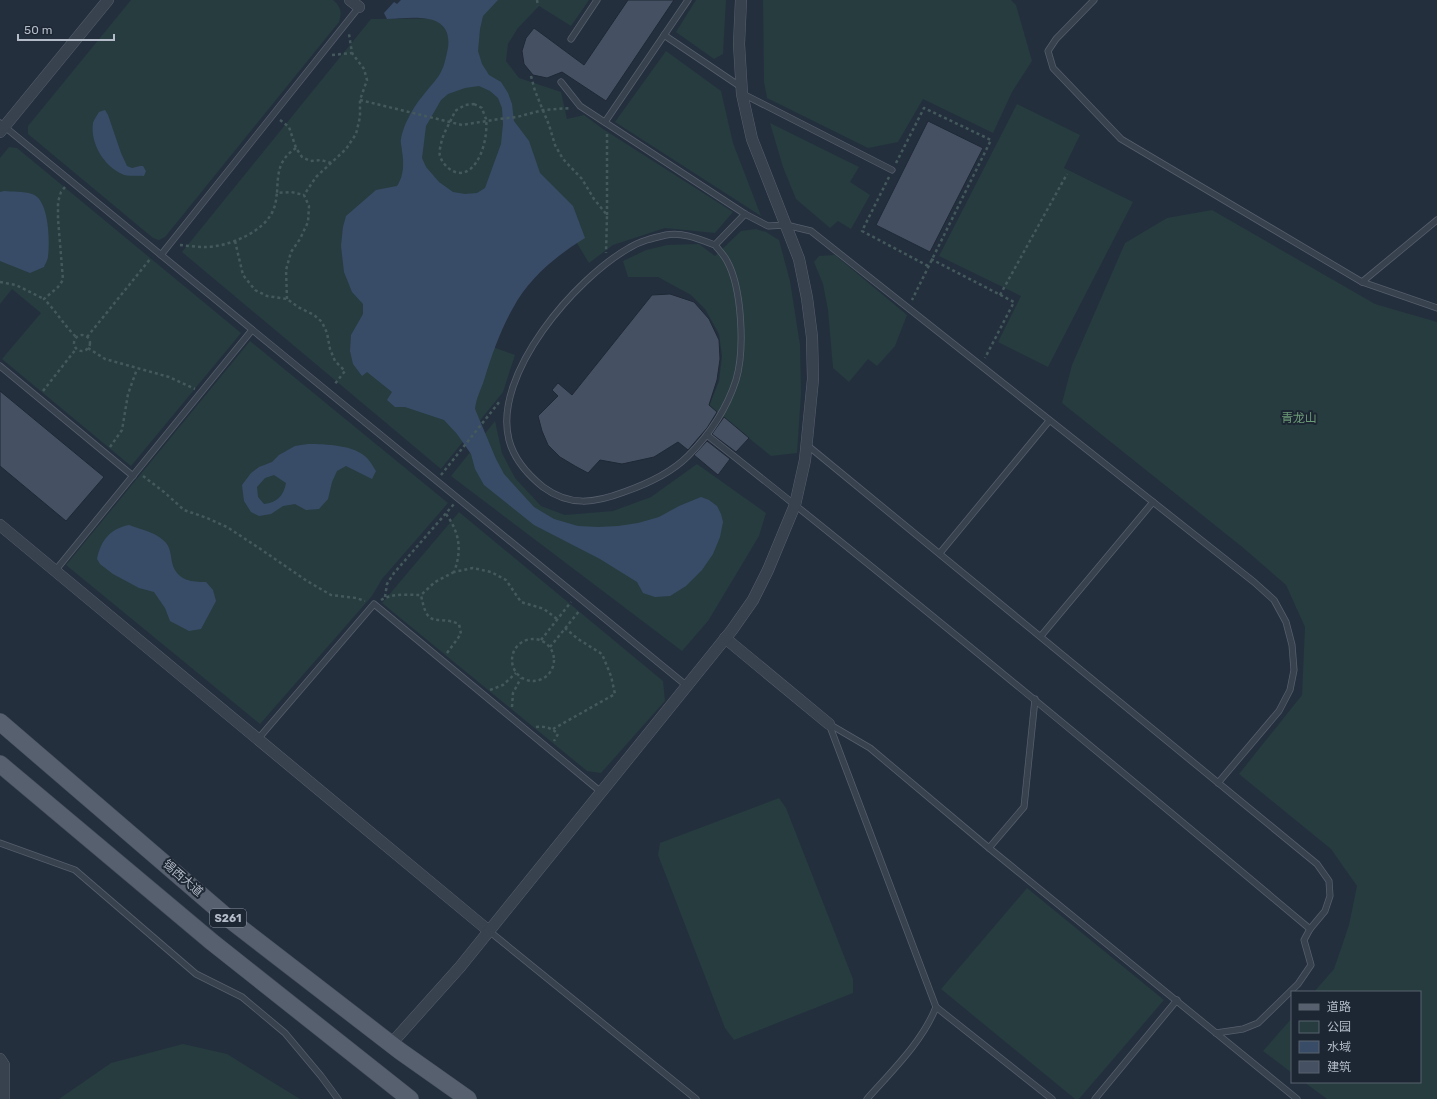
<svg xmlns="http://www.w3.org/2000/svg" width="1437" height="1099" viewBox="0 0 1437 1099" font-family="Rubik,'Noto Sans SC',sans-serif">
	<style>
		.green { fill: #263c3f }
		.water { fill: #394c67; fill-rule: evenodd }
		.building { fill: #455162; stroke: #1f2835 }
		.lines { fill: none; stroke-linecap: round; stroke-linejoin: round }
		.lane-casing { stroke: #565f6c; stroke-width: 7 }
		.street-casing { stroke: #565f6c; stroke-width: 12 }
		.primary-casing { stroke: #414a57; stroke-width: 18 }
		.path { stroke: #44595c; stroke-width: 2.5; stroke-dasharray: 3 3; stroke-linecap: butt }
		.lane { stroke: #38414e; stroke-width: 5.5 }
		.street { stroke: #38414e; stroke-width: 11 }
		.primary { stroke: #56606e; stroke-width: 17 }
		.labels { text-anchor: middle; stroke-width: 4; stroke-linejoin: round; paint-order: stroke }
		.shield { fill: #1d2633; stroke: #878f9c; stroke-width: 1 }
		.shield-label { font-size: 11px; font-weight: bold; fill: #b4bcc9 }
		.park-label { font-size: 12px; fill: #6b9a76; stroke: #1d2633 }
		.street-label { font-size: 12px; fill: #b4bcc9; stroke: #1d2633 }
	</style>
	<rect width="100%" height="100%" fill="#242f3e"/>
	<g class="green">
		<path d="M131,0H333C341,7 342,12 339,22L165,237L159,240L153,238L28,134V126Z"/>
		<polygon points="494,0 589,0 571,26 539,6 518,28 508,44 506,61 519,78 561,92 567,119 584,115 603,129 733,212 715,233 665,228 613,245 589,263 575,240 524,283 493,347 515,355 503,392 441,469 182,252 371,19 479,18"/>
		<polygon points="696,0 726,0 723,54 714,59 676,32"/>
		<polygon points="763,0 1011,0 1016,5 1032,61 1012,92 993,133 923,99 898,142 868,148 767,98 764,82"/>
		<polygon points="666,51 721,91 733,143 761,216 615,122"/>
		<polygon points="1017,104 1080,135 1064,168 1133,202 1048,367 998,342 1021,296 939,256"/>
		<polygon points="770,123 859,167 850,182 870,195 851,229 838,221 830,228 796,199 783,167"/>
		<polygon points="9,147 17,148 241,333 131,466 2,359 41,313 12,289 0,304 0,158"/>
		<polygon points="1212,210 1375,304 1437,322 1437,1099 1327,1099 1304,1082 1420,1082 1420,992 1314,992 1334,969 1349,925 1357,886 1331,849 1239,774 1302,695 1305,627 1286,585 1241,546 1062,403 1072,365 1125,243 1167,218"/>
		<polygon points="756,229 766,232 779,240 790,281 800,345 801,393 797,453 771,456 709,406 719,381 722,356 719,334 705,309 691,295 658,277 628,277 623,261 646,250 667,245 699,244 715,256 741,231"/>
		<polygon points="835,255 907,315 895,346 877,366 868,359 849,382 833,368 828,310 823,284 814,262 819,256"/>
		<polygon points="250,341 448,503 382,579 372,596 260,724 66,565"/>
		<polygon points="495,421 502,453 515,478 541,506 565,515 613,511 651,497 697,464 766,513 759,536 708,621 682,651 451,476"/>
		<polygon points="459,512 663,681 665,701 601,773 587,771 382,603"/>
		<polygon points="779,798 786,808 853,979 853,993 734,1040 725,1028 658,855 660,843"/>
		<polygon points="1027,888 1164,1000 1079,1099 1075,1099 941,989"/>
		<polygon points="1292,1018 1292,1073 1263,1051"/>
		<polygon points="183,1044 227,1054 300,1099 59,1099 111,1063"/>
	</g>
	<g class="water">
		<path d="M401,0H498L483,16L480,29L478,51L482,64L489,75L501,82L508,93L512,104L514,121L529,141L540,173L573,206L585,238C557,255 529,278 513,308C501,329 492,354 485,377C482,388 476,397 475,409L496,459L504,474L534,507L554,519L578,526L598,527L618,526L638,523L659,517L679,506L701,497L709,500L717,506L721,514L723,522L720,537L713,554L702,570L686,586L670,596L655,597L643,593L637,582L600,559L534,525L484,485L475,469L471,454L457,434L444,420L405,407H395L387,400L392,392L367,372L362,376L353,364L350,351L351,335L363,314V304L352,292L344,272L341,246L343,227L346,216L376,190L397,186C404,176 404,162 402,151C402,147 400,142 401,139C402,133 405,124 408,119C415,103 428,90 438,77C444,69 446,57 448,48C453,10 412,18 387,19L384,13L394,2L397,4ZM479,86L490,91L498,98L502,108L503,124L501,144L485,188L477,193L465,194L453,192L439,182L426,167L422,158L426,126L441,100L448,94L465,88Z"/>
		<path d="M105,110L108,115L121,153L127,166L132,168L140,166H143L146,171L144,176C137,175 128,177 122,174C104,166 90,143 93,123C94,119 97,116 99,112Z"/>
		<path d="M4,191C12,192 23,191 32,194C49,199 50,241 48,256C48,260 45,264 44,267L30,273L0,261V192Z"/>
		<path d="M308,444C325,444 355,445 367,458C371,462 373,467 376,471L372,479L346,466L337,471L332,482L328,499L319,509L306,510L295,504L283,506L271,514L259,516L251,512L244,501L242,485L251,473L259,467L272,462L279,455L295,446ZM274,475L286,483C284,495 277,503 264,504L258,497L257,487L265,478Z"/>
		<path d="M129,525C140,529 154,532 163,540C172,547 170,557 173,566C179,581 192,582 206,582L213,590L216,601L201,629L189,631L170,621L165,608L154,592L139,588L113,574L100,564L97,559C101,540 110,529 129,525Z"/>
	</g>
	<g class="building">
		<polygon points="628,0 674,0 606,101 562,72 547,78 533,75 524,64 522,51 526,38 534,28 584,65"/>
		<polygon points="928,121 983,148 930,252 876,225"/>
		<polygon points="670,294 694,302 709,319 719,340 720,359 717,380 709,405 717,412 707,428 688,450 678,442 654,457 622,464 600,460 588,473 575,466 560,457 548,445 542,431 538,416 558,396 552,390 558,383 572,395 652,295"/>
		<polygon points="0,391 104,477 66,521 0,466"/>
		<polygon points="724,417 749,438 736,452 712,434"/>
		<polygon points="707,441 730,459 718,475 694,455"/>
	</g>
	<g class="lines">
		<g class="lane-casing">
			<g id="lane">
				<polyline points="1094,0 1056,39 1048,51 1053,68 1121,139 1362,282 1437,308"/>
				<polyline points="664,35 741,87"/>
				<polyline points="571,39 597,0"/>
				<polyline points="561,82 580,106 745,214 768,226 786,225 811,231 1254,582 1274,600 1286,622 1292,645 1294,670 1290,690 1279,711 1218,783"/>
				<polyline points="743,94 892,170"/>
				<polyline points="605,122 688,0"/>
				<polyline points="0,123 687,686"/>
				<path d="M715,245C719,250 724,255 727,261C742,288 745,350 736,380C727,408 709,435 688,456C671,473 647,484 624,492C595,503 570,507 543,487C528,475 514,459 509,440C492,374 576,278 629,248C640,241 653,238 666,235C683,232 699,239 715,245L745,214"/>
				<polyline points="161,255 359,7"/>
				<polyline points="1362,282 1437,220"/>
				<polyline points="0,366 133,476"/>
				<path d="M707,435C911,596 1111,762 1310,929"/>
				<polyline points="807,445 1317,864 1329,881 1330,896 1325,911 1310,929 1304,940 1311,965 1298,984 1258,1023 1243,1029 1216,1033"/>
				<polyline points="940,553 1049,421"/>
				<polyline points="55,571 252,330"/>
				<polyline points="1041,636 1153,502"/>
				<polyline points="829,724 870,748 989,848 1297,1099"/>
				<polyline points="829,724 936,1007 1052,1099"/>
				<polyline points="258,739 374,604 601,792"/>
				<polyline points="0,843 75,870 196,974 242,997 285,1033 321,1076 338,1099"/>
				<polyline points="989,848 1024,807 1035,699"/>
				<polyline points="489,931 696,1099"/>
				<path d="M867,1099C891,1072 923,1041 936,1007"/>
				<polyline points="1095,1099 1177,1000"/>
			</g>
		</g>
		<g class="street-casing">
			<g id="street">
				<polyline points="350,0 359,7"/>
				<polyline points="0,132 108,0"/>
				<polyline points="0,525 489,931"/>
				<polyline points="725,638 829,724"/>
				<polyline points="391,1044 460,967 732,630 753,600 768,570 795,505 805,460 813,379 812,337 807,298 799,259 752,139 742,94 739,44 741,0"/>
				<polyline points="0,1059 4,1065 4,1099"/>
			</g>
		</g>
		<g class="primary-casing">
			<g id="primary">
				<polyline points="0,722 229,919 400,1051 468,1099"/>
				<polyline points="0,764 212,942 410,1099"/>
			</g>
		</g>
		<g class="path">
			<polyline points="537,0 538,6"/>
			<polyline points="332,55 352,53 349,34"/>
			<polyline points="531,76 535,91 549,125 555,145 563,159 582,179 594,199 607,215 606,253"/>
			<polyline points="360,100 462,125 499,119 517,117 543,110 571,108"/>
			<path d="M474,104L482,108C483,112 485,116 486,119C488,135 482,161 469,170C458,178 444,168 440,156C439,153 440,148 441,144C443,132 451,122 455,111L465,105Z"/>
			<polyline points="280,120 289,127 296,148 302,157 310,161 321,160 331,163"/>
			<polyline points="607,134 607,215"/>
			<path d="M296,148C278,160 278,173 277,193L291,192L304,195"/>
			<polyline points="896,163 924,108 991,140 912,300"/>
			<polyline points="889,177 862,231 928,266"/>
			<path d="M65,187L61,192L58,202V219L63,280L58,287L44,299C56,311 64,325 76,337"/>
			<polyline points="235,241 243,275 255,290 267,296 287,299 298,307 314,315 322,322 327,333 330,349 335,361 345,371 334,385"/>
			<path d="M180,245C188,246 197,247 205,247C228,247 266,232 274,208C276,204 276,198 277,193"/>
			<polyline points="931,259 1014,302 985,358"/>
			<polyline points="0,282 16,285 44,299"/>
			<polyline points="1000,295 1067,174"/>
			<polyline points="287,299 286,270 291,252 300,239 308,222 309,206 304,195 316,177 346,149 356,134 360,117 360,100 367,80 364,69 352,53"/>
			<circle cx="82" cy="343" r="8"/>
			<polyline points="87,337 151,258"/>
			<polyline points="88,348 105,359 169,377 195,389"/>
			<polyline points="43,391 76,349"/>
			<polyline points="110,447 122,430 128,394 137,369"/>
			<polyline points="441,475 500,401"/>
			<polyline points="143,476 164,492 184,510 207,518 227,527 259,548 307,581 331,595 356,598 365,601"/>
			<path d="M446,514C460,533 462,551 454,572L473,568L491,572L506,580L521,602L544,609L557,619"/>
			<polyline points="385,597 387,584 394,573 454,504"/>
			<path d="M381,600C392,593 408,595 421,595"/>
			<circle cx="533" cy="660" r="21"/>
			<polyline points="541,640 571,602"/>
			<polyline points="550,647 580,610"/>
			<path d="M447,653L461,634L459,624C435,614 428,631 421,595L435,582L454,572"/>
			<polyline points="490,690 503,685 516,673"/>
			<polyline points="512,707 513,693 521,678"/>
			<path d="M536,727C545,726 552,728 558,734L554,741"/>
			<polyline points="553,729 615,694 611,676 602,654 578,639 565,628"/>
		</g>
		<use href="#lane" class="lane"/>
		<use href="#street" class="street"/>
		<use href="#primary" class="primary"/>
	</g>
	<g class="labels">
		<rect class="shield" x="210" y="909" width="36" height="18" rx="3"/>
		<g class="shield-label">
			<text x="228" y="922">S261</text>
		</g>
		<g class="park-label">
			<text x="1299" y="422">青龙山</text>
		</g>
		<g class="street-label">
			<text transform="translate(183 878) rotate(41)" y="4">锡西大道</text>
		</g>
	</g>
	<rect x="1291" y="991" width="130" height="92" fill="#1d2633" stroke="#59626f"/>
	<rect x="1299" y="1004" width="20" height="6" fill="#56606e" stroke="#59626f"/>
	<text x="1327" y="1011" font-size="12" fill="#b4bcc9">道路</text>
	<rect x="1299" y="1021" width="20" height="12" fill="#263c3f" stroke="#59626f"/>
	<text x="1327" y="1031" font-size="12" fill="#b4bcc9">公园</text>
	<rect x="1299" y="1041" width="20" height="12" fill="#394c67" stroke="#59626f"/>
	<text x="1327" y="1051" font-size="12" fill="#b4bcc9">水域</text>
	<rect x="1299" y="1061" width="20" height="12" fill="#455162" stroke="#59626f"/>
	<text x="1327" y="1071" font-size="12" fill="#b4bcc9">建筑</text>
	<path d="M18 34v6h96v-6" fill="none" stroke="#b4bcc9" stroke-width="2"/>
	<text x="24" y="34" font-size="12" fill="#b4bcc9" stroke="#1d2633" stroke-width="3" paint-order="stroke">50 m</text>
</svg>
